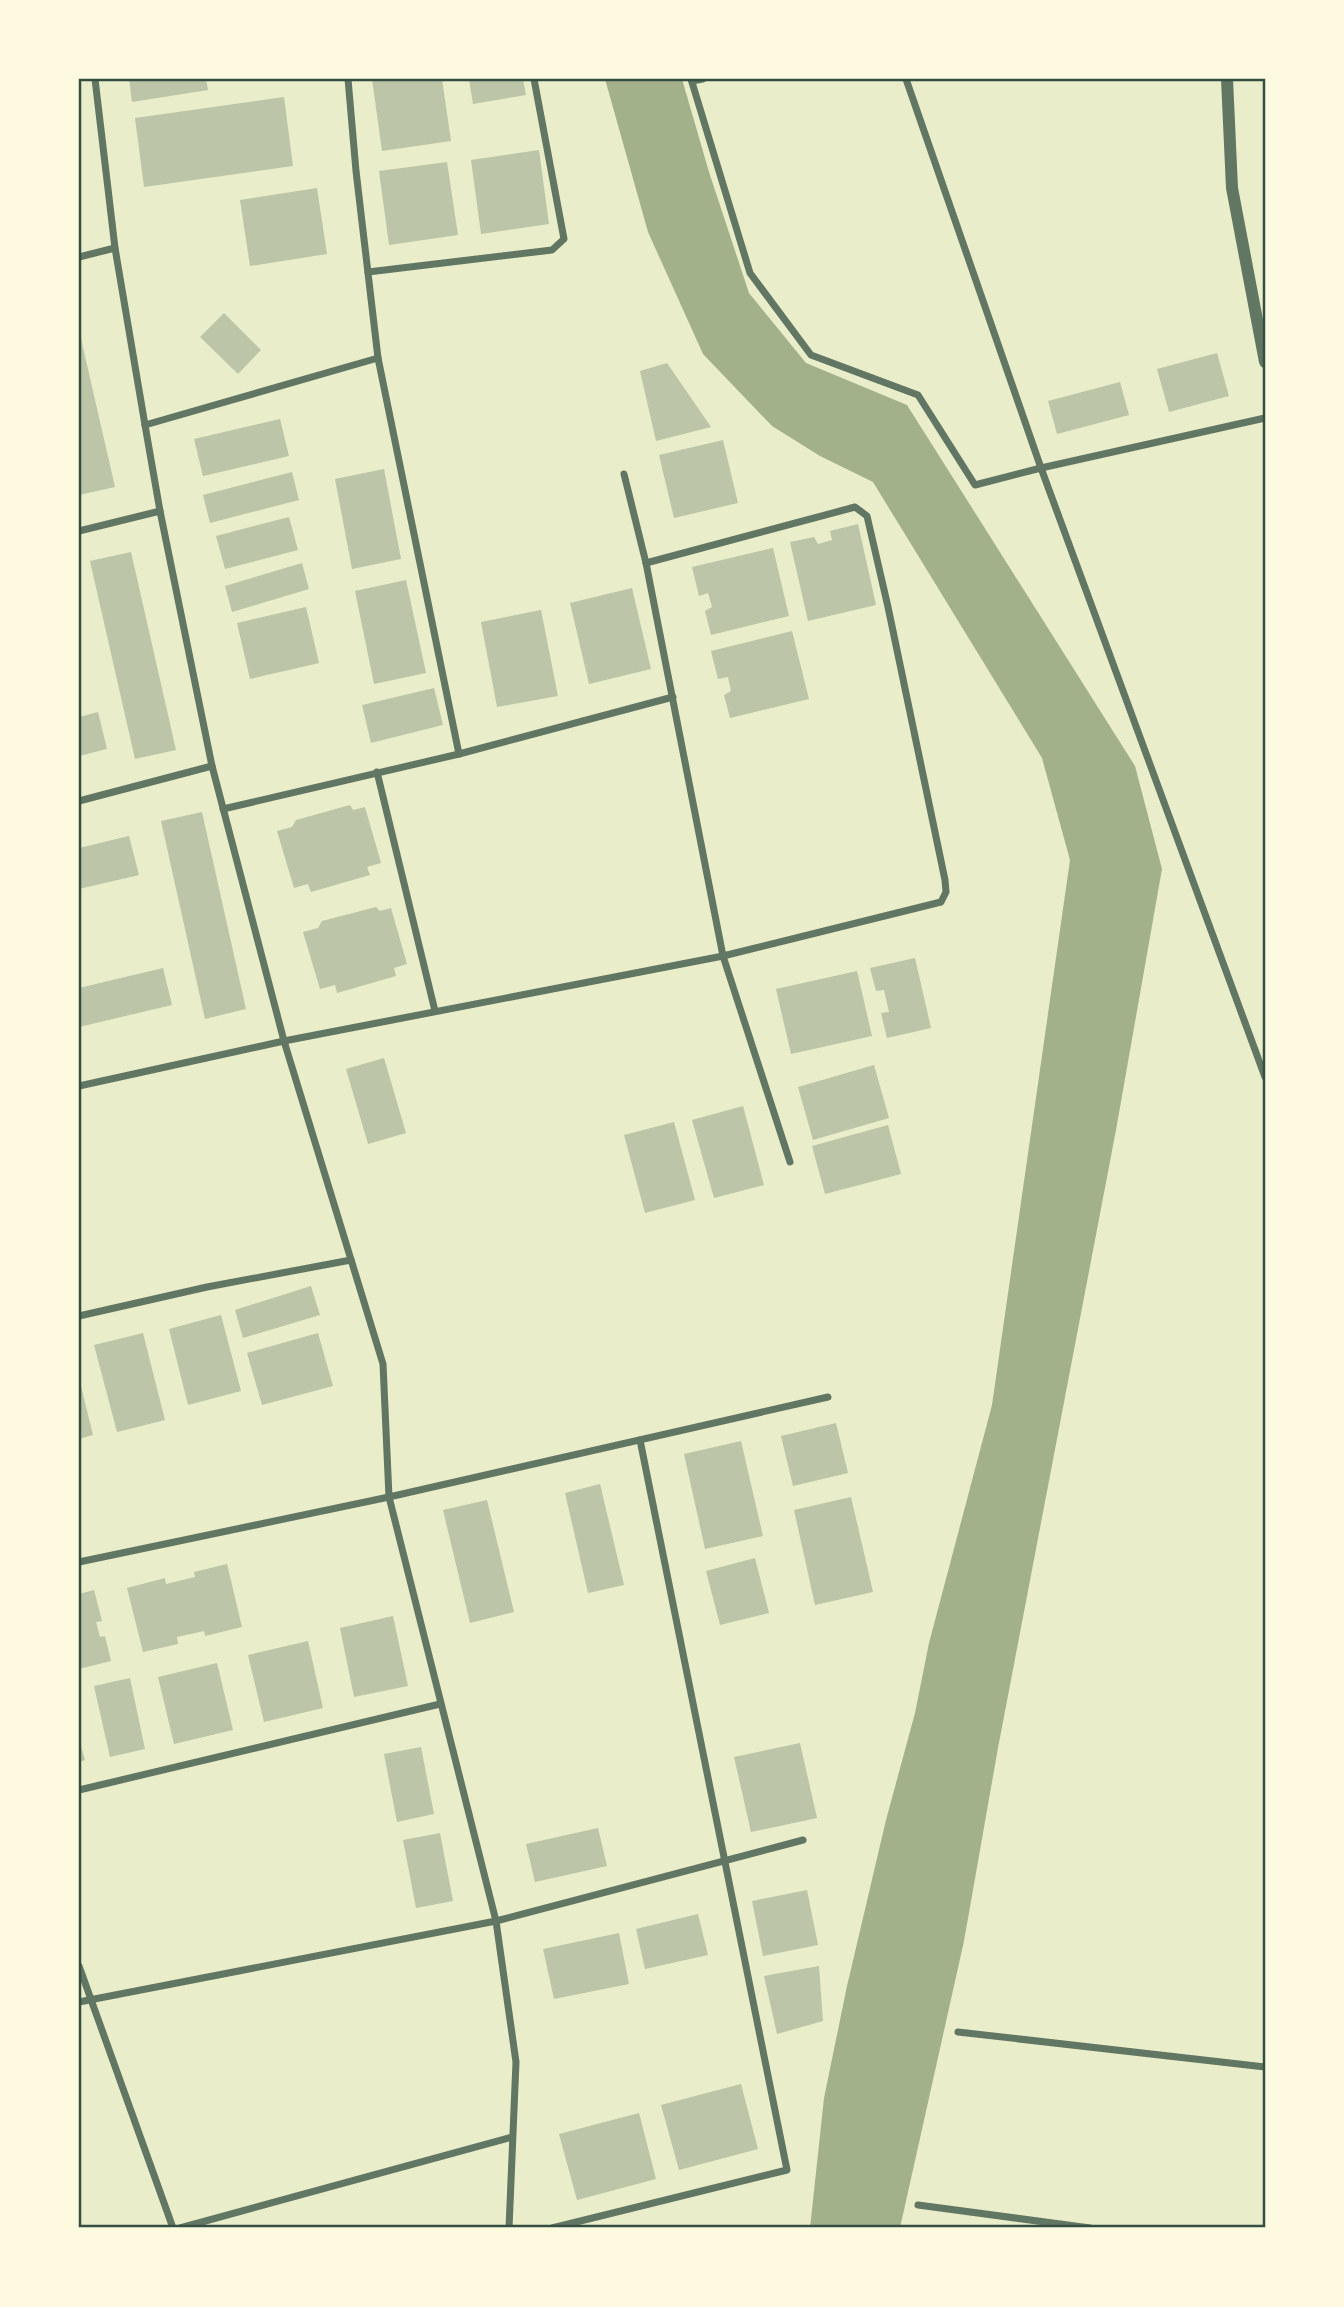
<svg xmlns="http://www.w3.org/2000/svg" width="1344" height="2307" viewBox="0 0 1344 2307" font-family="Figtree,sans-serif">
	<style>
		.water { fill: #a3b18a }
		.building { fill: #bcc5a7 }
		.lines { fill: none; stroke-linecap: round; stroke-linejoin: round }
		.minor { stroke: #617663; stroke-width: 7 }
		.tertiary { stroke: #617663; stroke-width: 12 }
		.neatline { fill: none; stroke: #344e41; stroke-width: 2.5 }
	</style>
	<rect width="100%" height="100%" fill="#e9edc9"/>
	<polygon class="water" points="605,79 682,79 709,172 749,293 806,363 907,405 1135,766 1162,869 1116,1130 998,1748 964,1941 900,2228 810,2228 824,2098 847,1986 886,1820 915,1713 929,1643 992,1405 1070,860 1042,758 873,482 820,456 772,426 703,354 648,232"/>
	<g class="building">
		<polygon points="129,79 206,79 208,90 132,102"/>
		<polygon points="372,79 442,79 451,141 382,151"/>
		<polygon points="469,79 523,79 526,95 473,104"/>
		<polygon points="284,97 293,166 144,187 135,118"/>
		<polygon points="539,150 549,224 481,234 471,160"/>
		<polygon points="447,162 458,235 389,245 379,171"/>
		<polygon points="317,188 327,254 250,266 240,200"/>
		<polygon points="224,313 261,350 238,374 200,337"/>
		<polygon points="79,330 115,487 79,495"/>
		<polygon points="1217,353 1229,396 1169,412 1157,369"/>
		<polygon points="667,363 711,427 656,441 640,371"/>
		<polygon points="1120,382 1129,415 1057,434 1048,401"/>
		<polygon points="280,419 289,456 203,476 194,439"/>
		<polygon points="723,440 738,503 674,518 659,455"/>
		<polygon points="384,469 401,559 352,569 335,479"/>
		<polygon points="292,472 299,500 210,523 203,495"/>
		<polygon points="289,517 298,550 225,569 216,536"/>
		<polygon points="858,524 876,605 808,621 790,542 814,537 818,544 832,540 830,531"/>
		<polygon points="773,548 789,616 711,635 705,611 712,607 708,593 699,596 692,567"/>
		<polygon points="131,552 176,750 135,759 90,561"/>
		<polygon points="302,563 309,589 232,612 225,586"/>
		<polygon points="406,580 426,673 374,684 355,591"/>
		<polygon points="632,588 651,669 589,684 570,603"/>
		<polygon points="306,607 319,663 250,679 237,623"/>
		<polygon points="541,610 558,696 497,707 481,622"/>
		<polygon points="792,631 809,699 730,718 724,695 731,691 728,677 718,679 711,651"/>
		<polygon points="434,688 443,725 371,743 362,705"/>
		<polygon points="98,712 107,749 79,756 79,717"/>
		<polygon points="350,805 353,810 365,807 381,863 367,867 370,875 311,892 308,884 294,888 277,831 292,827 296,820"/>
		<polygon points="202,812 246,1009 205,1019 161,821"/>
		<polygon points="129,836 139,875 79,889 79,848"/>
		<polygon points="376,907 380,911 391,908 407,964 394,968 396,976 337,993 335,985 320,989 303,932 318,928 322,921"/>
		<polygon points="915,958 931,1028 887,1038 881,1013 889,1012 884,990 876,991 870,968"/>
		<polygon points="163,968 172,1005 79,1027 79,988"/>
		<polygon points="857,971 872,1036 791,1054 776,989"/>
		<polygon points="384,1058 406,1133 368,1144 346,1069"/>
		<polygon points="874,1065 889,1118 813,1140 798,1087"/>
		<polygon points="743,1106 764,1185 714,1198 692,1120"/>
		<polygon points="674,1122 695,1200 645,1213 624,1135"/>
		<polygon points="888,1125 901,1174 825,1194 812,1146"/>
		<polygon points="311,1286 320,1315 243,1338 235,1310"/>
		<polygon points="221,1315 241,1391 188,1405 169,1329"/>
		<polygon points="143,1333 165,1420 117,1432 94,1345"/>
		<polygon points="318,1333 333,1386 262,1405 247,1353"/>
		<polygon points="79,1378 93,1435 79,1439"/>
		<polygon points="836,1423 848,1473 793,1486 781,1436"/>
		<polygon points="741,1441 763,1536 705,1549 684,1454"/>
		<polygon points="600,1484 624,1585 588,1593 565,1493"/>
		<polygon points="851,1497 873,1592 815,1605 794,1510"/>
		<polygon points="487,1500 514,1612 470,1623 443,1510"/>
		<polygon points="755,1558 769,1613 720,1625 706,1571"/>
		<polygon points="227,1564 242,1627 205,1636 204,1631 177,1637 178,1644 143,1652 127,1588 165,1578 166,1584 195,1577 194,1572"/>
		<polygon points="94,1590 102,1621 96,1622 100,1637 105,1636 111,1661 79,1669 79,1594"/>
		<polygon points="393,1616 408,1686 354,1697 340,1628"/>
		<polygon points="308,1641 323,1708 264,1722 248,1655"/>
		<polygon points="217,1663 233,1730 174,1744 158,1677"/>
		<polygon points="130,1678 145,1749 110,1757 94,1686"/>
		<polygon points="79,1739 85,1760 79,1762"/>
		<polygon points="800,1743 817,1818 751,1832 734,1757"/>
		<polygon points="421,1747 434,1814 397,1822 384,1754"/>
		<polygon points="598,1828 607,1866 535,1882 526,1844"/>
		<polygon points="440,1833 453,1901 416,1908 403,1840"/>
		<polygon points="807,1890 818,1945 763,1956 752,1901"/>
		<polygon points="698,1914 708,1955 645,1969 636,1929"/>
		<polygon points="619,1933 629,1984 554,1999 543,1949"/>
		<polygon points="819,1966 823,2021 777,2034 764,1976"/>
		<polygon points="741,2084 758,2149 679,2170 661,2105"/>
		<polygon points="639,2113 656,2179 577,2200 559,2134"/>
	</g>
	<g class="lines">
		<g class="minor">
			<polyline points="95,79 115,248 145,425 160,511 212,766 284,1041 383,1364 389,1497 496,1921 516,2062 509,2228"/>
			<polyline points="348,79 356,171 378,358 459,754"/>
			<polyline points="691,79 750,273 811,355 918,395 975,485 1041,468 1265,418"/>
			<polyline points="906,79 1041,468 1265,1077"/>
			<polyline points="692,81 703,79"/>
			<polyline points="79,257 115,248"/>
			<polyline points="368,272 552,250 564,239 534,79"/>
			<polyline points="145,425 378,358"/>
			<polyline points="624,474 646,563 723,956 790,1162"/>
			<polyline points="79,531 160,511"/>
			<polyline points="377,772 435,1011"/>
			<polyline points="79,801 212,766"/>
			<polyline points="223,809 459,754 673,697"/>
			<polyline points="79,1086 284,1041 723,956 941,902 946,892 945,880 888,607 867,516 855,507 646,563"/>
			<polyline points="79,1316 207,1287 351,1260"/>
			<polyline points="79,1562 389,1497 828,1397"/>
			<polyline points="79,1790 440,1704"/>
			<polyline points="79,1966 173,2228"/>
			<polyline points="79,2002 496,1921 803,1840"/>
			<polyline points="958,2032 1265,2067"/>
			<polyline points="918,2205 1090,2228"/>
			<polyline points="180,2228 512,2137"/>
			<polyline points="552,2228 787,2170 640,1440"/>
		</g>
		<polyline class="tertiary" points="1227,79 1232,188 1265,362"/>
	</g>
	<rect width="1344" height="2307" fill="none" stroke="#fefae0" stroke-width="161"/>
	<rect x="80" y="80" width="1184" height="2146" class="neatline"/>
</svg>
